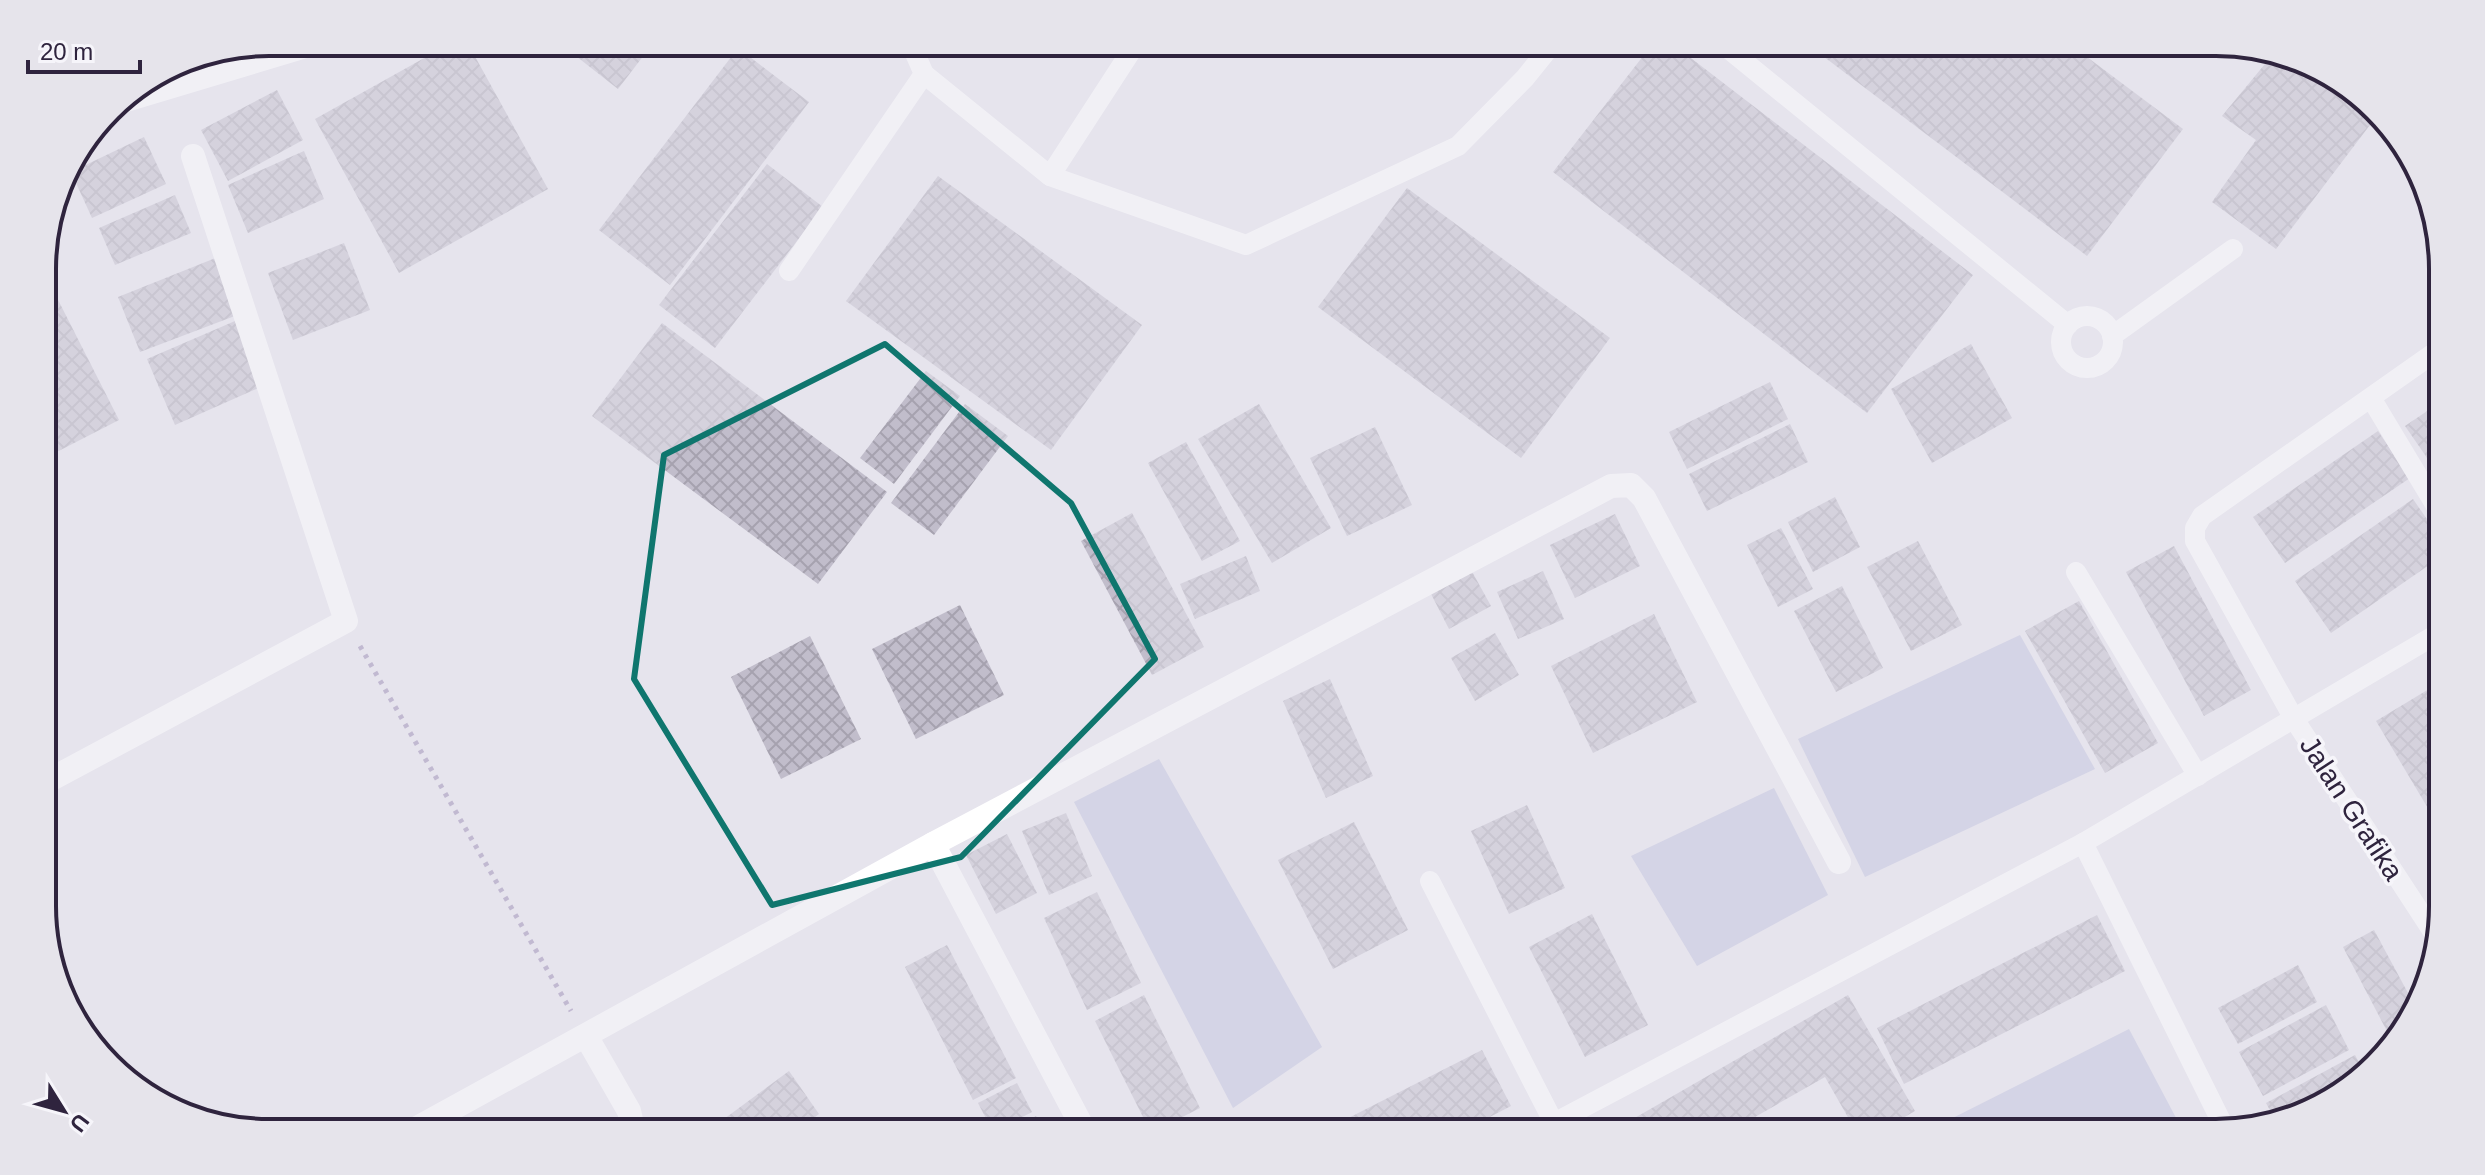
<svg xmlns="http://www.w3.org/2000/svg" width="2485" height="1175" viewBox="0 0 2485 1175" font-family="Arial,sans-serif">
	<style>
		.green { fill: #bec0dd }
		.building { fill: url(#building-cross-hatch) }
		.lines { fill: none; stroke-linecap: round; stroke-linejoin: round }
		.path { stroke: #9686af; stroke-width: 5; stroke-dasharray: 4 6; stroke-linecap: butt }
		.lane { stroke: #fff; stroke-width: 20 }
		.street { stroke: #fff; stroke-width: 24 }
		.marked { fill: none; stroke: #0f766e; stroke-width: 6; stroke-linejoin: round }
		.labels { text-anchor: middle; stroke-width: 7; stroke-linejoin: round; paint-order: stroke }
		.street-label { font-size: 28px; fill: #2f243e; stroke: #f6f5fa }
		.rim { fill: none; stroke: #2f243e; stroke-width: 4 }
	</style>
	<defs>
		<pattern id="building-cross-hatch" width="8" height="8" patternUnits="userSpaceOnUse" patternTransform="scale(2)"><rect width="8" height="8" fill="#c1bdcb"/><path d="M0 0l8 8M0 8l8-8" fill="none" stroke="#a6a2af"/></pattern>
	</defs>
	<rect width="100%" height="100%" fill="#e6e4ed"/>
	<g class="green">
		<polygon points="2020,635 2095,769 1865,877 1798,739"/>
		<polygon points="1159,759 1322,1047 1233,1108 1074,802"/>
		<polygon points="1774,788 1828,895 1697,966 1631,856"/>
		<polygon points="2129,1029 2184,1133 1923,1133"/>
	</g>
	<g class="building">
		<polygon points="453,42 467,42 548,189 399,273 315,119"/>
		<polygon points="558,42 654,42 618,89"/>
		<polygon points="1654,42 1670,42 1973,275 1867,413 1553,172"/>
		<polygon points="1808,42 2067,42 2183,129 2087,256 1807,44"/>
		<polygon points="738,48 809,102 670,285 599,230"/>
		<polygon points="2274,53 2303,59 2376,117 2276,249 2212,202 2256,140 2222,116"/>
		<polygon points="277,90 303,140 228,181 201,130"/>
		<polygon points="144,137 166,184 92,218 71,172"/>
		<polygon points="304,151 324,199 248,233 228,185"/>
		<polygon points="767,164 823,207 715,348 659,305"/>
		<polygon points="938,176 1142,325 1051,450 846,301"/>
		<polygon points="1407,188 1610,338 1521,458 1318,307"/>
		<polygon points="175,195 191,233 115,265 99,228"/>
		<polygon points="344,243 370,310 293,340 268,273"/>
		<polygon points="218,257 240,314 140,352 118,297"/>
		<polygon points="50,284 119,420 43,459 43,288"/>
		<polygon points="235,321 263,386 175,425 147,359"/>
		<polygon points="662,323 887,492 818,584 592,416"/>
		<polygon points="1971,344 2012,418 1932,463 1891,389"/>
		<polygon points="926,371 960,396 894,484 860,458"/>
		<polygon points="1770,382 1788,419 1687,469 1669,432"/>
		<polygon points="2442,401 2442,458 2432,465 2405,426"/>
		<polygon points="965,404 1008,436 934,535 891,503"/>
		<polygon points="1259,404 1331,528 1272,563 1198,439"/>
		<polygon points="1790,424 1808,462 1707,511 1689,474"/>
		<polygon points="1375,427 1412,505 1347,536 1310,458"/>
		<polygon points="2378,431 2410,478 2285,563 2253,517"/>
		<polygon points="1186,442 1240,541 1202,561 1148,463"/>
		<polygon points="1835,497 1860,547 1813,572 1788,522"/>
		<polygon points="2413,499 2442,541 2442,556 2331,633 2295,581"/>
		<polygon points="1132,513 1204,647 1152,675 1081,541"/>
		<polygon points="1615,514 1640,566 1575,598 1550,545"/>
		<polygon points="1781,528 1813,589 1778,607 1747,545"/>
		<polygon points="1918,541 1962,625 1911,651 1867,567"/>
		<polygon points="2174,546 2251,690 2204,716 2126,572"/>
		<polygon points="1246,556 1260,591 1195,619 1180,584"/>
		<polygon points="1470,568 1491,606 1449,629 1429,590"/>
		<polygon points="1543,571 1564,619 1518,639 1497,592"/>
		<polygon points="1842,586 1883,668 1836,692 1794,611"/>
		<polygon points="2079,601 2158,743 2105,773 2025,631"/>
		<polygon points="960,605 1004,695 916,739 872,649"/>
		<polygon points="1654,614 1697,702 1593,753 1551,666"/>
		<polygon points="1495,633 1519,675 1475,701 1451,658"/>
		<polygon points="810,636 861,739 781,779 731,677"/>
		<polygon points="1330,679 1373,776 1326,798 1283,701"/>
		<polygon points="2429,689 2442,713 2443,802 2429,810 2376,721"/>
		<polygon points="1527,805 1565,888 1509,914 1471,831"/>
		<polygon points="1066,813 1092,876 1049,895 1022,831"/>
		<polygon points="1354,822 1408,930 1333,969 1278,860"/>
		<polygon points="1007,834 1037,893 996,914 966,855"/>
		<polygon points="1097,892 1141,983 1087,1010 1044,918"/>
		<polygon points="1592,914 1648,1025 1585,1057 1529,947"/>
		<polygon points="2097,915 2125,971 1904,1084 1877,1028"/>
		<polygon points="2374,930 2415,1006 2390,1037 2343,947"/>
		<polygon points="947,945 1016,1078 973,1100 905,967"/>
		<polygon points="2298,965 2317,1002 2238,1044 2218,1008"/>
		<polygon points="1144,995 1200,1108 1151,1133 1095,1021"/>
		<polygon points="1848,995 1915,1111 1877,1133 1857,1133 1825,1077 1727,1133 1641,1133 1633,1119"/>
		<polygon points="2326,1005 2349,1050 2263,1096 2239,1052"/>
		<polygon points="1482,1050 1511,1106 1459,1133 1319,1133"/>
		<polygon points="2355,1055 2363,1070 2343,1095 2274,1118 2266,1103"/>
		<polygon points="789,1071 819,1114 794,1133 705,1133"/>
		<polygon points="1017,1083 1032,1112 993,1132 978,1103"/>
		<polygon points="1036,1116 1044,1133 1002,1133"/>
	</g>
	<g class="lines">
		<polyline class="path" points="360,646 571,1011"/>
		<g class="lane">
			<polyline points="1720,42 2068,325"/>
			<polyline points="924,74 1050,176 1137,42"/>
			<polyline points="113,106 326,42"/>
			<polyline points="1050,176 1246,245 1458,146 1525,78 1554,42"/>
			<polyline points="789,271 924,74 910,42"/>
			<circle cx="2087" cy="342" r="26"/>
			<polyline points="2112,336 2233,249"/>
			<polyline points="2371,398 2442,516"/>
			<polyline points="2076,572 2198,776"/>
			<polyline points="2083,843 2227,1133"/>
			<polyline points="1430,881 1559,1133"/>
			<polyline points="2437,938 2294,719 2195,541 2195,528 2202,516 2441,348"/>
			<polyline points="1535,1133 2083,843 2442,631"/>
		</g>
		<g class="street">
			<polyline points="44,783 346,621 193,156"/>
			<polyline points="933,844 1084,1130"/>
			<polyline points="586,1036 629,1111 634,1133"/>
			<polyline points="408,1133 933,844 1611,486 1631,485 1644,498 1839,862"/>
		</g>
	</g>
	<path d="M0 0H2485V1175H0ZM885,344L1071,503L1155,659L961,857L772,905L634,679L664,455Z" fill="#e6e4ed" fill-opacity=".55" fill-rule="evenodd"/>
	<path class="marked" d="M885,344L1071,503L1155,659L961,857L772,905L634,679L664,455Z"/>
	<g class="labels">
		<g class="street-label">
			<text transform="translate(2352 808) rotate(57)" y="10">Jalan Grafika</text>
		</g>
	</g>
	<path d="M0 0H2485V1175H0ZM269 56H2216A213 213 0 0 1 2429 269V906A213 213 0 0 1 2216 1119H269A213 213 0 0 1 56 906V269A213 213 0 0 1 269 56Z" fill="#e6e4eb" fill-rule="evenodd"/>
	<path class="rim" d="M269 56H2216A213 213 0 0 1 2429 269V906A213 213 0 0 1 2216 1119H269A213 213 0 0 1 56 906V269A213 213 0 0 1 269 56Z"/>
	<g transform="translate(64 1111) rotate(127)" stroke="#f6f5fa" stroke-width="6" paint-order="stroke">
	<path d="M0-6L14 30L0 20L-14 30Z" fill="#2f243e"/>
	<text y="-12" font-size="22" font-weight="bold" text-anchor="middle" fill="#2f243e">U</text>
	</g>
	<path d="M28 60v12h112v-12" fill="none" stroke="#2f243e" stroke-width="4"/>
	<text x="40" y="60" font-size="24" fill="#2f243e" stroke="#f6f5fa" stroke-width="6" paint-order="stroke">20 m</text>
</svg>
